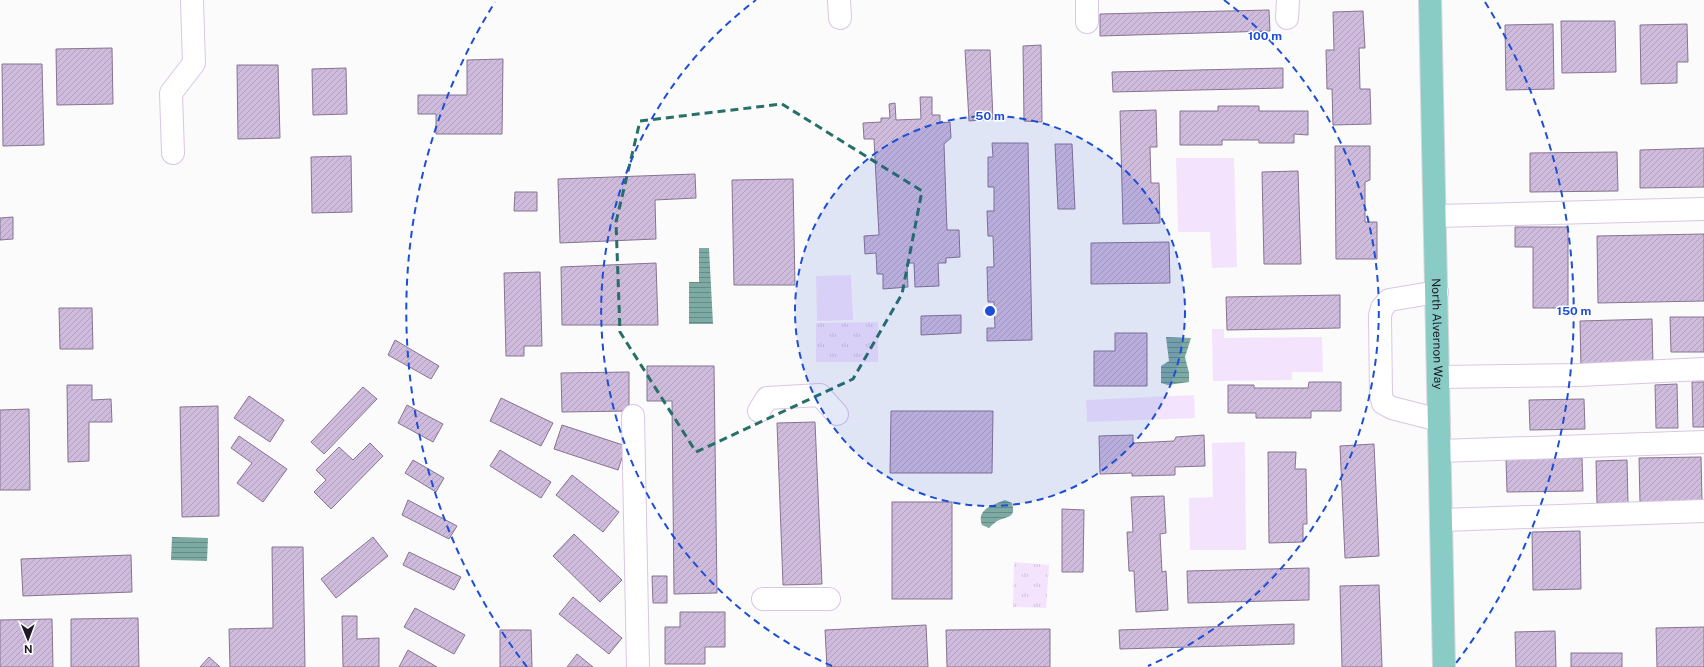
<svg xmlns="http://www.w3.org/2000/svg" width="1704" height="667" viewBox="0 0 1704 667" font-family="'Public Sans',sans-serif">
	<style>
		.grass { fill: #f3e3fd }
		.park { fill: url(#park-tufts) }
		.water { fill: url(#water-rules) }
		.building { fill: url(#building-hatch); stroke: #867491 }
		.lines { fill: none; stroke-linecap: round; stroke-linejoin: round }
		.minor-casing { stroke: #dac6e6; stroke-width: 24 }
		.major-casing { stroke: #d7d6d8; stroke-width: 24 }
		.minor { stroke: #fff; stroke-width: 22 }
		.major { stroke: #89ccc5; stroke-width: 22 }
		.marked { fill: none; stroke: #276f67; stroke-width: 3; stroke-dasharray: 8 5; stroke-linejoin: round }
		.ring { fill: none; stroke: #1d4ed8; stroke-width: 2; stroke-dasharray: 7 5 }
		.labels { text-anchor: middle; stroke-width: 3; stroke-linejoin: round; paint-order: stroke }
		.street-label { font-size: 12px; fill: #201924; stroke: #fff }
		.centre { fill: #1d4ed8; stroke: #fff; stroke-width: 2 }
		.ring-label { font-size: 12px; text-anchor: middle; font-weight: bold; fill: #1d4ed8; stroke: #fff; stroke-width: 3; stroke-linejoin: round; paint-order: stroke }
	</style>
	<defs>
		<pattern id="park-tufts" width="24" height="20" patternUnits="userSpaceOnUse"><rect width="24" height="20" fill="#f3e3fd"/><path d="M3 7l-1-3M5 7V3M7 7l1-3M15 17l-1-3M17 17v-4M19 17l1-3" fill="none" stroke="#d0c2d9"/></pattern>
		<pattern id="water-rules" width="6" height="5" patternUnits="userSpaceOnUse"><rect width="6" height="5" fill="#7daaa3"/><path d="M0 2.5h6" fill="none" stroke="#668a85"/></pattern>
		<pattern id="building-hatch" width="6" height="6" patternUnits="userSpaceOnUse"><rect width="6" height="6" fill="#cfbbdc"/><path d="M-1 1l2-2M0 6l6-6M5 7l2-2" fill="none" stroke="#b1a0bd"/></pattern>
	</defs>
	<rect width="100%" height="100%" fill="#fbfbfb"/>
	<g class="grass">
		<polygon points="1176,158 1234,158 1237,267 1212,268 1210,232 1178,232"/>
		<polygon points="851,275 853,320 817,321 816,276"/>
		<polygon points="1212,329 1224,329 1224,338 1322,337 1323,372 1292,372 1292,380 1213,381"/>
		<polygon points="1194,395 1195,418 1087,422 1086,400"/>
		<polygon points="1245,442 1246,550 1190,550 1189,498 1213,497 1212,443"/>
	</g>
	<g class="park">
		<polygon points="878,322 878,362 816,362 816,323"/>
		<polygon points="1014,562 1049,565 1046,608 1013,607"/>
	</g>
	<g class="water">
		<polygon points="699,248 709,248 713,324 689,324 689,282 699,282"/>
		<polygon points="1166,337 1191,338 1185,357 1189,373 1189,382 1168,385 1161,383 1161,366 1169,361"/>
		<path d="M1005,500L1012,503C1016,517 1009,516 999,520C995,522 992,525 989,528L982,525C976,509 993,505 1005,500Z"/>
		<polygon points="172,537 208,538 207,561 171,560"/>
	</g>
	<g class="building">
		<polygon points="1269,10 1270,31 1100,36 1100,14"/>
		<polygon points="1363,11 1365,48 1359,48 1360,89 1370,89 1371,124 1333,125 1332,89 1327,89 1326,50 1334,50 1333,12"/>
		<polygon points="1561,21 1615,21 1616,72 1562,73"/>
		<polygon points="1553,24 1554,89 1506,90 1505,25"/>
		<polygon points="1687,24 1688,62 1677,62 1677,83 1641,84 1640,25"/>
		<polygon points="1041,45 1042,122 1024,121 1023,46"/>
		<polygon points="112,48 113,104 57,105 56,49"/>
		<polygon points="965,50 990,50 993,119 969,121"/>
		<polygon points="503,59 502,134 436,134 436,114 418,114 418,95 467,95 467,60"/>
		<polygon points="2,64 42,64 44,145 3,146"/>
		<polygon points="237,65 278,65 280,138 238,139"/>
		<polygon points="346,68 347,114 313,115 312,69"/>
		<polygon points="1283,68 1283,88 1113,92 1112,72"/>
		<polygon points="920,97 932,97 932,115 940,115 940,123 950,122 951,138 944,144 947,230 959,230 960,257 946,258 946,263 938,263 939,286 915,287 914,263 907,263 908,287 883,289 883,274 877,274 876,253 865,254 864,236 879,235 874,139 864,139 863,123 881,122 881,118 890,118 889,104 895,103 896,120 921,119"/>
		<polygon points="1218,106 1259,106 1259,111 1308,111 1308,135 1294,134 1294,143 1259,143 1259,140 1222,140 1222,145 1180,145 1180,111 1218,111"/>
		<polygon points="1156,110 1157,147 1150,147 1151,183 1159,183 1160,223 1123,224 1120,111"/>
		<polygon points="992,143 1028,143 1032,340 987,341 987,328 995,328 994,302 988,302 987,267 994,267 993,236 988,236 987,211 994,211 994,187 988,187 988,157 993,157"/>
		<polygon points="1055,144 1072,144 1075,209 1058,209"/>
		<polygon points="1335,146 1370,146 1370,180 1365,182 1365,222 1377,222 1377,259 1336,259"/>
		<polygon points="1704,148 1704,187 1640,188 1640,150"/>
		<polygon points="1617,152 1618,191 1530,192 1530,153"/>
		<polygon points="351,156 352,212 312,213 311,157"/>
		<polygon points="1298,171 1301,264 1264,264 1262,172"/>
		<polygon points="695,174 696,198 655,200 656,239 560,243 558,179"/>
		<polygon points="793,179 795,285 734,285 732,180"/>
		<polygon points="515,192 537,192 537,211 514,211"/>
		<polygon points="13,217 13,239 0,240 0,218"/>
		<polygon points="1515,227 1568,227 1568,308 1533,308 1533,247 1515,247"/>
		<polygon points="1704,234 1704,301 1598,303 1597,236"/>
		<polygon points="1169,242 1170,283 1091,284 1091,243"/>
		<polygon points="656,263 658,325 562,325 561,267"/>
		<polygon points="540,272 542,346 524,346 524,356 506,356 504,273"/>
		<polygon points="1340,295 1340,328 1227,330 1226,297"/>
		<polygon points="59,308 92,308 93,349 60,349"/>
		<polygon points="961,315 961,333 921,335 921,316"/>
		<polygon points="1670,317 1704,317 1704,352 1671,352"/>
		<polygon points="1652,319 1653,367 1581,368 1580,321"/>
		<polygon points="1115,333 1147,333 1147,386 1094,386 1094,351 1115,351"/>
		<polygon points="395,340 439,366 431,379 388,355"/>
		<polygon points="647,366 714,366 717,593 674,594 672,401 647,401"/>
		<polygon points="629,372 629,411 562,412 561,373"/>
		<polygon points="1309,382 1341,382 1341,411 1311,411 1311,418 1256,418 1256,413 1228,413 1228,385 1254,385 1254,388 1308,388"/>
		<polygon points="1692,382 1704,382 1704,427 1693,427"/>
		<polygon points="1677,384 1678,428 1656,428 1655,385"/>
		<polygon points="67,385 92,385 92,400 111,399 112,422 89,422 89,461 68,462"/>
		<polygon points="363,387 377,399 324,454 311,442"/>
		<polygon points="249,396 284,420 270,442 234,418"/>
		<polygon points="501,398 553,423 541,446 490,421"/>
		<polygon points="1584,399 1585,429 1530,430 1529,400"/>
		<polygon points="407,405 443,424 433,442 398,423"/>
		<polygon points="218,406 219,516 182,517 180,407"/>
		<polygon points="29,409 30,490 0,490 0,410"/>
		<polygon points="891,411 993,411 992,473 890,473"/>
		<polygon points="815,422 822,584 783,585 777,423"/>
		<polygon points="562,425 626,446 618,470 554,449"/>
		<polygon points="1133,435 1133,443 1174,441 1176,437 1204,435 1205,466 1175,467 1175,475 1132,476 1132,473 1100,474 1099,436"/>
		<polygon points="239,436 287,469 263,502 237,483 252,463 231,448"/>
		<polygon points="370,443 383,456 331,509 314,492 326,480 316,470 339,447 353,460"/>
		<polygon points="1374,444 1379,556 1345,558 1340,446"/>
		<polygon points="500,450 551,482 541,498 490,466"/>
		<polygon points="1268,452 1296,452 1295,469 1306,469 1307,524 1303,524 1303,542 1269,543"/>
		<polygon points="1701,457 1702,501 1640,502 1639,458"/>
		<polygon points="1582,458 1583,491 1507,492 1506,459"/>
		<polygon points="413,460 444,478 436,492 405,473"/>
		<polygon points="1627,460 1628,503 1597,503 1596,461"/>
		<polygon points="572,475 619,512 603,532 556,495"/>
		<polygon points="1164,496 1166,533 1160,534 1162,572 1166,571 1168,610 1136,612 1134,571 1129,571 1127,532 1133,532 1131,497"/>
		<polygon points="408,500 457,526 449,539 402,515"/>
		<rect x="892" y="502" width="60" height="97"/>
		<polygon points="1062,509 1084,510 1083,572 1062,572"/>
		<polygon points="1580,531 1581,589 1533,590 1532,532"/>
		<polygon points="574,534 622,580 600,602 553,556"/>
		<polygon points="373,537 388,556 336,598 321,579"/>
		<polygon points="272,547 303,547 305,667 230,667 229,629 273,628"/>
		<polygon points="409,552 461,577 454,590 403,565"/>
		<polygon points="131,555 132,592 23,596 21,559"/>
		<polygon points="1309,568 1309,600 1188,603 1187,571"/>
		<polygon points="652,576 667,576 667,603 653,603"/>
		<polygon points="1379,585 1382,667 1342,667 1340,586"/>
		<polygon points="573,597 622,638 609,654 559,614"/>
		<polygon points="415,608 465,635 454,654 404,627"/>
		<polygon points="680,612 725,612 725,647 705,647 705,664 665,664 665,627 680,627"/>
		<polygon points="342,616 357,616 357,639 379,638 379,667 343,667"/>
		<polygon points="138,618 139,667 71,667 71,619"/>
		<polygon points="52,619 53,667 0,667 0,620"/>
		<polygon points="1294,624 1294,644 1120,649 1119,630"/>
		<polygon points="926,625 928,667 827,667 825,630"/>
		<polygon points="1704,627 1704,667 1657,667 1656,628"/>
		<polygon points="1050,629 1050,667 947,667 946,630"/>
		<polygon points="500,630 531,630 532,667 500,667"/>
		<polygon points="1555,631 1556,667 1516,667 1515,632"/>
		<polygon points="408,650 437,667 399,667"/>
		<rect x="1571" y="653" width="51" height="14"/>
		<polygon points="577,654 593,667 567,667"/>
		<polygon points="209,657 220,667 200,667"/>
	</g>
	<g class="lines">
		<g class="minor-casing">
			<g id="minor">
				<polyline points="839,0 840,18"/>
				<polyline points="1087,0 1087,22"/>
				<polyline points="1287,18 1288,0"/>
				<polyline points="173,153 171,93 194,63 192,0"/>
				<polyline points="1436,216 1704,209"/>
				<polyline points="1437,292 1389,300 1382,308 1380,316 1381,395 1383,403 1392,408 1439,420"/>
				<polyline points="1439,377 1579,375 1704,369"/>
				<polyline points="759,411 767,398 820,395 837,414"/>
				<polyline points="633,416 638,667"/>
				<polyline points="1440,451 1704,442"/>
				<polyline points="1442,520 1704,511"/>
				<polyline points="763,599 829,599"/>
			</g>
		</g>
		<g class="major-casing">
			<g id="major">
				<path id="s1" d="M1430,0L1444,667"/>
			</g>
		</g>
		<use href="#minor" class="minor"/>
		<use href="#major" class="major"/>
	</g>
	<path class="marked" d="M782,104L922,191L902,294L853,379L696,452L620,332L616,222L640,121Z"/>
	<circle cx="990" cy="311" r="195" fill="#1d4ed8" fill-opacity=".12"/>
	<g class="ring">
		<circle cx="990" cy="311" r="195"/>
		<path d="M832 666A389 389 0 0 1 756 0M1224 0A389 389 0 0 1 1148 666"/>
		<path d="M527 667A584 584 0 0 1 495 2M1485 2A584 584 0 0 1 1453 667"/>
	</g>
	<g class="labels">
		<g class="street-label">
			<text dy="4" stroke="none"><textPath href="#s1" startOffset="334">North Alvernon Way</textPath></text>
		</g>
	</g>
	<circle cx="990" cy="311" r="6" class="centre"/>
	<g class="ring-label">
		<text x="1265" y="40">100 m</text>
		<text x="990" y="120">50 m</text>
		<text x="1574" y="315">150 m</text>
	</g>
	<g transform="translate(28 639) rotate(179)" stroke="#ffffff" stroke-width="3" paint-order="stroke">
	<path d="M0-3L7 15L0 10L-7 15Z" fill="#201924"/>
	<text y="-6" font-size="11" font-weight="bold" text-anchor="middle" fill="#201924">N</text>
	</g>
</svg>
